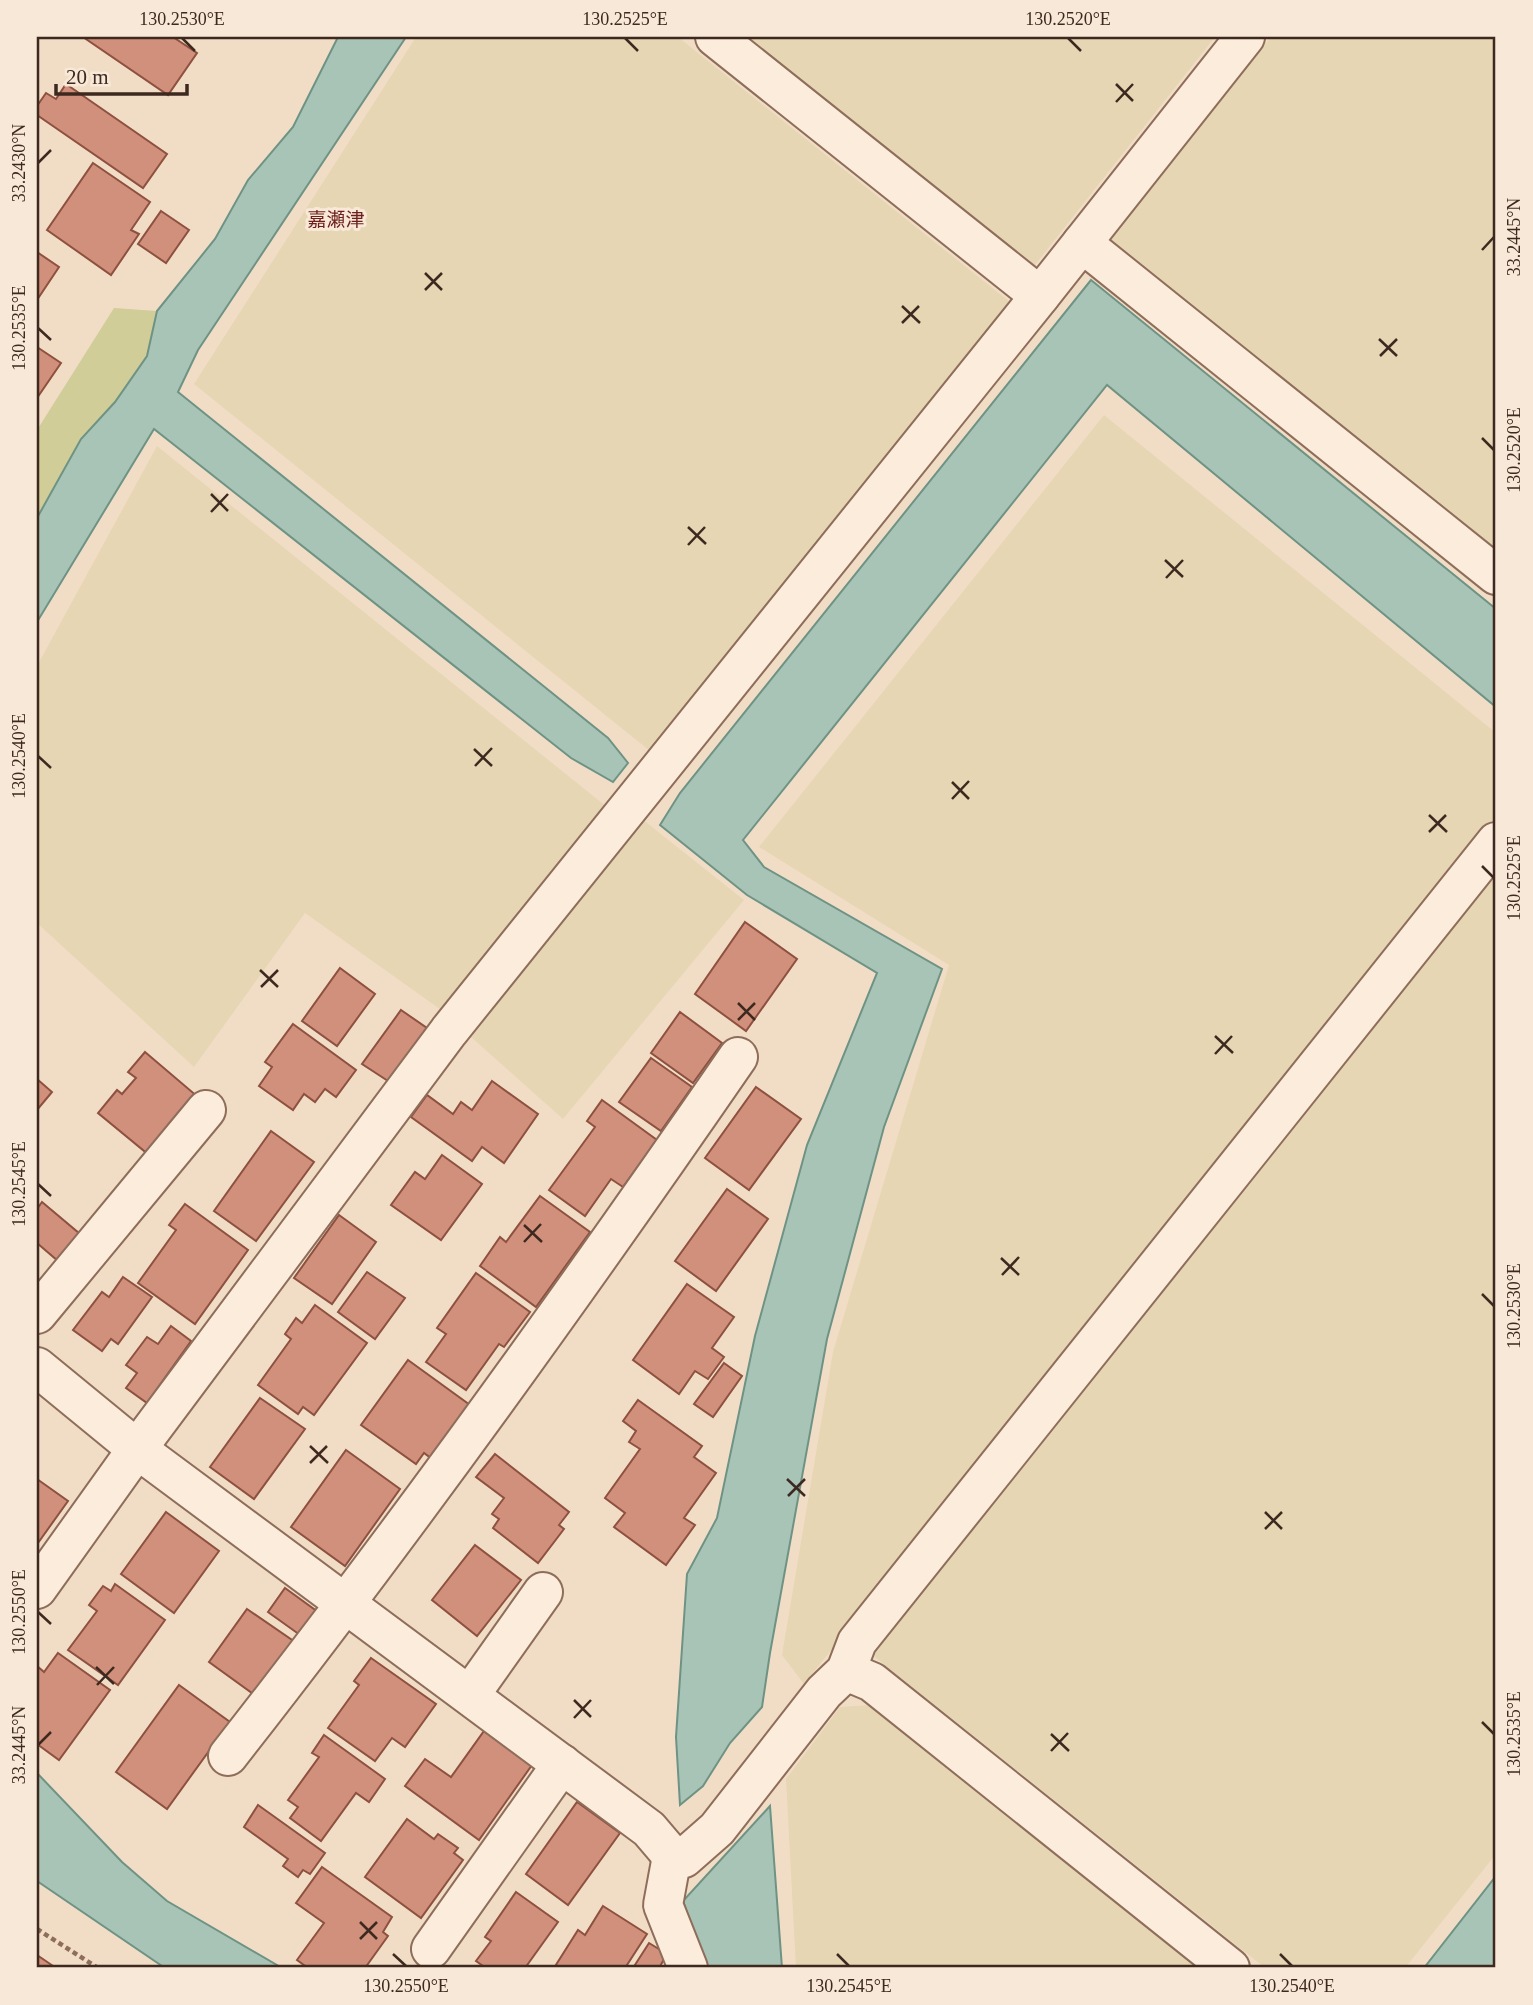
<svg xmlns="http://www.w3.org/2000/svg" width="1533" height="2005" viewBox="0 0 1533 2005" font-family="'Times New Roman','Noto Sans JP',serif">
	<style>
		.farmland { fill: #e7d6b3 }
		.green { fill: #d0cd99 }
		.water { fill: #a8c4b7; stroke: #6e9384; stroke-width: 2 }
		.building { fill: #d1907b; stroke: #8e513f; stroke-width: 2 }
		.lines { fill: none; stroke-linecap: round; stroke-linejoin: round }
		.minor-casing { stroke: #8e6d5b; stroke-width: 42 }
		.path { stroke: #8e6d5b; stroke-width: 4.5; stroke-dasharray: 5 3.5; stroke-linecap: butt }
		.minor { stroke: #fbecdb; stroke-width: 38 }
		.ticks { fill: none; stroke: #3d291f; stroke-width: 2.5 }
		.labels { text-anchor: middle; stroke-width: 6; stroke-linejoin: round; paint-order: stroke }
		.neighbourhood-label { font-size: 19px; fill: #6c1f1c; stroke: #f8e8d7 }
		.neatline { fill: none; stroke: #3d291f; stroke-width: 2.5 }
		.ticks-label { font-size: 18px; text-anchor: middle; fill: #3d291f }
	</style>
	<rect width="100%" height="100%" fill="#f1ddc6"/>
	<g class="farmland">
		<polygon points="416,37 678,37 1015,306 650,751 194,384"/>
		<polygon points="737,37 1215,37 1031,270"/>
		<polygon points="1271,37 1496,37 1496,553 1107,243"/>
		<polygon points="1104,415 1496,733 1496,819 804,1684 782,1655 833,1352 949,965 759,847"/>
		<polygon points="157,446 607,807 444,1012 305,913 194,1067 37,923 37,666"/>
		<polygon points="642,819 744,900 563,1119 471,1037"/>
		<polygon points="1496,870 1496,1854 1405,1968 1265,1968 871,1654"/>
		<polygon points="872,1705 1199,1968 796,1968 786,1779 840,1707"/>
	</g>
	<polygon class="green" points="114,308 157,311 147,356 115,402 81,439 37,518 37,430"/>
	<g class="water">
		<polygon points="338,37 406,37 198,350 178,392 608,738 628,763 613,782 571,758 154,429 37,622 37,518 81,439 115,402 147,356 157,311 215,239 248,180 293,127"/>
		<polygon points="1091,280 1496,609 1496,707 1107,385 743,840 764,867 942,969 884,1127 827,1339 770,1653 762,1707 730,1743 703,1786 680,1805 676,1737 687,1574 717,1518 755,1336 807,1145 877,973 747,895 660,825 680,793"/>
		<polygon points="37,1773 122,1862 167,1901 282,1968 165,1968 37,1881"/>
		<polygon points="770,1806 782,1968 706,1968 683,1901"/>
		<polygon points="1496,1876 1496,1968 1424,1968"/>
	</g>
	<g class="building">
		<polygon points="83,37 173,37 197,53 168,95"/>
		<polygon points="66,84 167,154 143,188 37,115 37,106 46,93 56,99"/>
		<polygon points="93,163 150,202 131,230 139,234 111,275 47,230"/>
		<polygon points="161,211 189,230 166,263 138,244"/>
		<polygon points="37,252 59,267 37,300"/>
		<polygon points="37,347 61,363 37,398"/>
		<polygon points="745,922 797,959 746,1031 695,994"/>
		<polygon points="340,968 375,994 337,1046 302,1021"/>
		<polygon points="401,1010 427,1028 388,1081 362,1064"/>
		<polygon points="680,1012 722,1043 693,1083 651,1053"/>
		<polygon points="293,1024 356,1070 336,1097 325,1089 315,1102 304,1094 293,1110 259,1086 272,1067 265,1062"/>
		<polygon points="145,1052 198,1097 149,1155 98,1113 117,1090 122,1094 136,1078 128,1072"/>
		<polygon points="651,1058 692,1087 661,1131 619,1102"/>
		<polygon points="37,1079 52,1092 37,1110"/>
		<polygon points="492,1081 538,1114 504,1163 482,1147 472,1161 411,1117 427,1095 453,1114 461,1102 472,1110"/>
		<polygon points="756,1087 801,1119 749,1190 705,1158"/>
		<polygon points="602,1100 657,1140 623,1187 611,1179 585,1216 549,1190 595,1127 587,1121"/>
		<polygon points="271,1131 314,1162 256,1241 214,1211"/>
		<polygon points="442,1155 482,1184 441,1240 391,1205 415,1172 425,1179"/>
		<polygon points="727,1189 768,1219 716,1291 675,1261"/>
		<polygon points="540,1196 590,1232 536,1307 480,1266 500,1237 506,1242"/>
		<polygon points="42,1202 80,1234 58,1261 37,1243 37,1209"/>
		<polygon points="185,1204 248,1250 195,1324 138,1283 176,1230 169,1225"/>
		<polygon points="339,1215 376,1242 332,1304 294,1278"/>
		<polygon points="367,1272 405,1298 375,1339 338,1312"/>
		<polygon points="476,1273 530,1312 504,1347 499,1344 466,1390 426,1362 446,1334 437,1328"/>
		<polygon points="123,1277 152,1297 118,1344 111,1339 102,1351 73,1330 102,1292 109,1297"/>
		<polygon points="687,1284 734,1317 712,1348 724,1357 708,1379 695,1371 679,1394 633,1360"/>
		<polygon points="315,1305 367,1343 314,1415 303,1407 298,1414 258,1385 291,1339 285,1334 296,1318 302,1323"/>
		<polygon points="171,1326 191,1341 147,1403 126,1388 137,1373 126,1365 147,1337 158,1344"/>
		<polygon points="408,1360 470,1405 432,1459 424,1453 416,1464 361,1425"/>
		<polygon points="724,1363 742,1376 713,1417 694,1404"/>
		<polygon points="260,1398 305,1429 254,1499 210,1467"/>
		<polygon points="638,1400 702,1446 694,1457 716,1473 684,1518 695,1525 666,1565 614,1527 625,1513 605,1498 640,1449 629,1442 636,1431 623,1421"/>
		<polygon points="346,1450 400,1489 345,1566 291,1527"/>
		<polygon points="495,1454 569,1512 559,1525 564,1529 538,1563 493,1528 499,1519 492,1514 504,1498 476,1477"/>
		<polygon points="37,1479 68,1501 38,1543 37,1542"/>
		<polygon points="166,1512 219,1551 174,1613 121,1574"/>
		<polygon points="475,1545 521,1580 477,1636 432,1600"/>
		<polygon points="115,1584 165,1620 118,1685 68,1650 97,1611 89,1605 103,1586 111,1591"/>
		<polygon points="285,1588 318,1612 300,1635 268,1612"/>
		<polygon points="247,1609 295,1642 256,1696 209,1662"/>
		<polygon points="58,1653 110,1690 59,1760 37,1744 37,1666 44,1672"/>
		<polygon points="371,1658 436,1704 405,1747 392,1738 375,1761 328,1728 359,1685 354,1681"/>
		<polygon points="179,1685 230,1722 167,1809 116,1772"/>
		<polygon points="484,1731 532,1765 479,1840 405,1786 425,1759 451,1777"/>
		<polygon points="324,1735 385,1779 369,1802 356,1793 321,1841 290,1818 298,1807 288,1800 319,1757 312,1753"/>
		<polygon points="577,1802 620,1833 568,1905 526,1874"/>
		<polygon points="258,1805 325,1853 310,1874 303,1870 298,1877 283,1866 288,1859 244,1827"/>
		<polygon points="407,1819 434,1839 438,1834 458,1848 454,1853 463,1860 421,1918 365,1877"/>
		<polygon points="322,1867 392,1917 383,1932 388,1936 365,1968 308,1968 297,1960 324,1923 296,1903"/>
		<polygon points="516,1892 558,1922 525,1968 486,1968 476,1961 491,1941 485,1937"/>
		<polygon points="603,1906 647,1934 625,1968 554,1968 578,1930 585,1935"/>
		<polygon points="649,1943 667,1954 659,1968 633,1968"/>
		<polygon points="37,1955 56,1968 37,1968"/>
	</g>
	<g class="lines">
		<g class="minor-casing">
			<g id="minor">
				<polyline points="715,37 1040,296"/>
				<polyline points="1082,243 1496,575"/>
				<polyline points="37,1314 206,1110"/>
				<polyline points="37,1367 137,1449 649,1829 672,1856 684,1858 717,1829 824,1692 846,1671 857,1642 1496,842"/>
				<polyline points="37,1589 137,1449 449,1031 1040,296 1245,37"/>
				<polyline points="846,1671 872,1682 1230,1968"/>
				<polyline points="470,1695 543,1592"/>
				<path d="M228,1756C406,1529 574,1295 738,1057"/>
				<polyline points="672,1856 663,1905 688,1968"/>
				<polyline points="431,1949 562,1764"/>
			</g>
		</g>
		<polyline class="path" points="37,1929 98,1968"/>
		<use href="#minor" class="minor"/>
	</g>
	<path class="ticks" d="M182,38L195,51M625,38L638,51M1068,38L1081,51M1116,84L1133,101M1116,102L1133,84M38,163L51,150M1482,250L1494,237M425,273L442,290M425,290L442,273M902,306L920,323M902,323L919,306M38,328L51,340M1379,339L1397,356M1380,356L1397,339M1482,438L1494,450M211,494L228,511M211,512L228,494M688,527L706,544M688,545L705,527M1165,560L1183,577M1166,578L1183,560M474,749L492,766M38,756L51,768M475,766L492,748M952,782L969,799M952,799L969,781M1429,815L1447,832M1429,832L1446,815M1482,866L1494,878M260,970L278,987M261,987L278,970M738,1003L755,1020M738,1020L755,1003M1215,1036L1233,1053M1215,1054L1232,1036M38,1184L51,1196M524,1225L542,1242M524,1242L541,1224M1001,1258L1019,1275M1002,1275L1019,1257M1482,1294L1494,1306M310,1446L328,1463M310,1463L327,1446M787,1479L805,1496M788,1496L805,1479M1265,1512L1282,1529M1265,1529L1282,1512M38,1612L51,1624M96,1667L114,1684M97,1685L114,1667M574,1700L591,1717M574,1718L591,1700M1482,1722L1494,1734M1051,1734L1069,1751M38,1745L51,1732M1051,1751L1068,1733M360,1922L377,1939M360,1939L377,1922M393,1954L406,1966M837,1954L849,1966M1280,1954L1292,1966"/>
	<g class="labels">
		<g class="neighbourhood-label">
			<text x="336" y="226">嘉瀬津</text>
		</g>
	</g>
	<rect width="1533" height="2005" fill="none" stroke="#f8e8d7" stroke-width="77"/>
	<path d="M56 84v10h131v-10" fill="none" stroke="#3d291f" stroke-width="3.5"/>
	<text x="66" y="84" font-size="21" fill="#3d291f" stroke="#f8e8d7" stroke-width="5" paint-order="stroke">20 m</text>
	<rect x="38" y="38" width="1456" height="1928" class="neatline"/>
	<g class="ticks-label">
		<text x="182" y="25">130.2530°E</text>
		<text x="625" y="25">130.2525°E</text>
		<text x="1068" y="25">130.2520°E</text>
		<text transform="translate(19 163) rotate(-90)" y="6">33.2430°N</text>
		<text transform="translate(1514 237) rotate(-90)" y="6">33.2445°N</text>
		<text transform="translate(19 328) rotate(-90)" y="6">130.2535°E</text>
		<text transform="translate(1514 450) rotate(-90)" y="6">130.2520°E</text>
		<text transform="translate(19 756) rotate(-90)" y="6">130.2540°E</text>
		<text transform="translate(1514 878) rotate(-90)" y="6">130.2525°E</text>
		<text transform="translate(19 1184) rotate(-90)" y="6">130.2545°E</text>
		<text transform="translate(1514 1306) rotate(-90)" y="6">130.2530°E</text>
		<text transform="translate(19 1612) rotate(-90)" y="6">130.2550°E</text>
		<text transform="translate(1514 1734) rotate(-90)" y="6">130.2535°E</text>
		<text transform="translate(19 1745) rotate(-90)" y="6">33.2445°N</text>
		<text x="406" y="1992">130.2550°E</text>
		<text x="849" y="1992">130.2545°E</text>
		<text x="1292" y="1992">130.2540°E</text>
	</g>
</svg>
